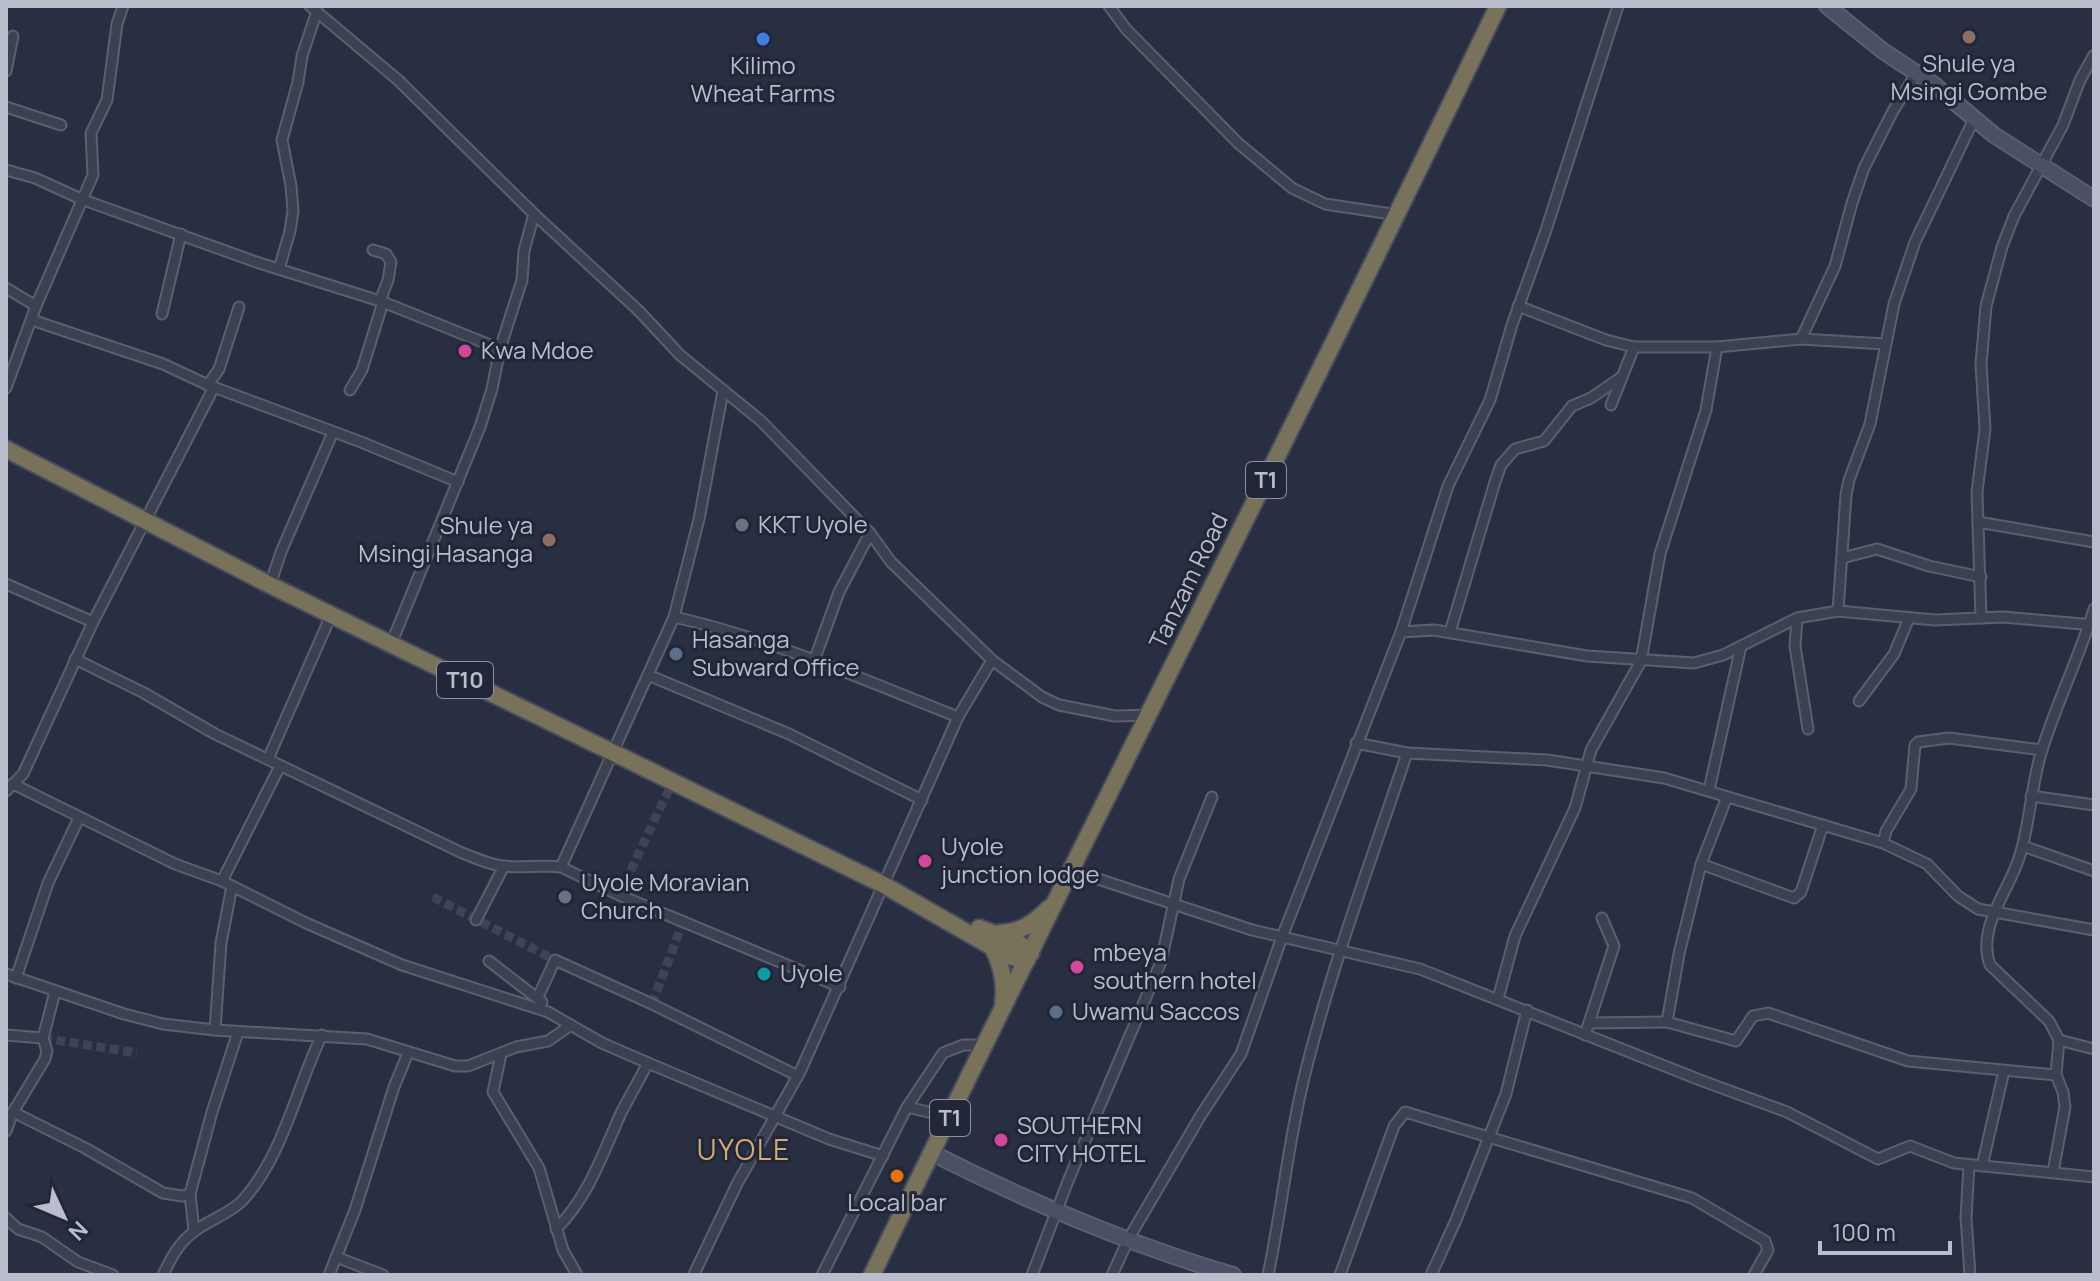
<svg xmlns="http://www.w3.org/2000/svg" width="2100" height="1281" viewBox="0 0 2100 1281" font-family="Manrope,sans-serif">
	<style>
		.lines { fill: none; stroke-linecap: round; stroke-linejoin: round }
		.street-tunnel { stroke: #3e4458; stroke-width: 9; stroke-dasharray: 9 4.5; stroke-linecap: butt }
		.street-casing { stroke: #5b5f70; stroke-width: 13 }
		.secondary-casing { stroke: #5b5f70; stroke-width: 18 }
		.highway-casing { stroke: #474c5d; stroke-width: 20 }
		.street { stroke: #3c4152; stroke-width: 9 }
		.secondary { stroke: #4a5065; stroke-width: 14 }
		.highway { stroke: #78725a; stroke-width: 16 }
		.education-dot { fill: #8d6e63; stroke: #212638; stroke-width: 3 }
		.shop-dot { fill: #3f7fe0; stroke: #212638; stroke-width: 3 }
		.hotel-dot { fill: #d1479c; stroke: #212638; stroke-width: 3 }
		.worship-dot { fill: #6b7280; stroke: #212638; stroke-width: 3 }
		.service-dot { fill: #5c6f8a; stroke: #212638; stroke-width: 3 }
		.culture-dot { fill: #0f9aa8; stroke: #212638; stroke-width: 3 }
		.food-dot { fill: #e8710a; stroke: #212638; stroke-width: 3 }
		.labels { text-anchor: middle; stroke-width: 6; stroke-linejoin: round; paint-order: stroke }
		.shield { fill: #212638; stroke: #8c90a0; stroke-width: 2 }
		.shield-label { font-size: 22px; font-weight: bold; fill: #babdcc }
		.poi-label { font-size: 24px; fill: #babdcc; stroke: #212638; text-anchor: start }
		.street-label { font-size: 24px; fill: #babdcc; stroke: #212638 }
		.quarter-label { font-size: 28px; letter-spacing: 2px; fill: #d4ac6d; stroke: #212638 }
	</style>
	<rect width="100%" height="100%" fill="#282f43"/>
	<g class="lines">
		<g class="street-tunnel">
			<polyline points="619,895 672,783"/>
			<polyline points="433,897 555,960"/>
			<polyline points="652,1004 683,922"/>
			<polyline points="43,1038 137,1053"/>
		</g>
		<g class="street-casing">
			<g id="street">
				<polyline points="310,6 398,80 534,214 639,311 680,355 761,421 870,533 891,562 992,660 1042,697 1059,705 1115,716 1150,715"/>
				<polyline points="1109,6 1126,29 1238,143 1292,188 1325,204 1398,215"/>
				<polyline points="6,71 13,36"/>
				<polyline points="6,107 61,125"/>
				<polyline points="6,170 35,178 81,199 256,262 383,302 500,349"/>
				<polyline points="373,250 386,254 391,262 388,280 380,301"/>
				<polyline points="279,269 290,231 293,211 291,186 282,140 298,82 302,56 317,11"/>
				<polyline points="6,288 36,306"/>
				<polyline points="1518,306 1606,340 1634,347 1717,347 1801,339 1885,344"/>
				<polyline points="162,314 181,234"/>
				<polyline points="32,320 163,364 208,385 361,442 458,482"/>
				<polyline points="1801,339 1835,266 1852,203 1864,168 1893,111 1917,72"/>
				<polyline points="208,385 219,369 239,307"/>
				<polyline points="6,388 36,306 93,175 91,133 107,100 117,24 123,6"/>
				<polyline points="350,390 362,370 383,302"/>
				<polyline points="723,391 699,519 674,617 561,867 619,895 840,987"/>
				<polyline points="1611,405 1634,347"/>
				<polyline points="1978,522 2094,542"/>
				<polyline points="1842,558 1877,549 1929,566 1981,577"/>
				<polyline points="6,584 93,622"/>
				<polyline points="270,585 281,552 333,432"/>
				<polyline points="1838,611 1846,495 1849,480 1870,424 1894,304 1915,242 1974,119"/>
				<path d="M674,617C769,638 867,681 958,717"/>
				<polyline points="1797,618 1795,646 1808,729"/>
				<polyline points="1981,618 1977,492 1985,429 1981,364 1986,306 2002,247 2014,216 2063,125 2080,80 2094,55"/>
				<polyline points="1401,632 1434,630 1587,656 1694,663 1723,655 1797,618 1838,611 1935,620 2003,617 2094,625"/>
				<polyline points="1450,632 1495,482 1501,465 1515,449 1544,441 1572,406 1591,398 1620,378"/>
				<polyline points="391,644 480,427 492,389 500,349 522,280 524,251 534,214"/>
				<path d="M75,659L144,693L215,734L460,852C473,857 487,864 502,866C522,868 541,865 561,867"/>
				<polyline points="814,661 839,592 870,533"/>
				<polyline points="648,675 789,734 922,800"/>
				<polyline points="1859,701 1894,654 1909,618"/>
				<polyline points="1356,743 1407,753 1547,760 1664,778 1883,843 1927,864 1958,896 1978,909 2094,930"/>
				<polyline points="268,759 332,613"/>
				<polyline points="13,784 175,864 222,881 306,923 402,965 548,1012 602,1043 648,1063 829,1139 883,1156"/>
				<polyline points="1709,790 1741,646"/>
				<polyline points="6,791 23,774 93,622 214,387"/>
				<polyline points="2031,796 2094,805"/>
				<polyline points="1727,797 1701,864 1679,954 1667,1022 1736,1041 1753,1016 1768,1013 1908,1061 2056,1075"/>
				<polyline points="1883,843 1886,831 1911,789 1915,745 1918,742 1949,738 2042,750"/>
				<polyline points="2023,846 2094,871"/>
				<polyline points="1701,864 1794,898 1801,892 1823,825"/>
				<polyline points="1071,870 1252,930 1420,969 1700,1080 1787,1112 1878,1159 1910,1146 1954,1163 2094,1177"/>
				<polyline points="222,881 280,766"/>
				<polyline points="476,920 504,866"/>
				<polyline points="489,961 542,1002"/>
				<polyline points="6,974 124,1014 163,1024 215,1030 367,1039 455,1066 468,1066 516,1047 548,1041 571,1025"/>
				<polyline points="16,978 48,883 79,818"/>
				<polyline points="538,997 555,960 652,1004 798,1076"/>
				<polyline points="1498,999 1515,936 1575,808 1591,750 1641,661 1660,554 1706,410 1717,347"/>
				<polyline points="1589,1023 1667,1022"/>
				<polyline points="215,1030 221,943 232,886"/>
				<polyline points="6,1035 43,1038"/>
				<polyline points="1585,1035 1614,946 1602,918"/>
				<polyline points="2059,1040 2094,1049"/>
				<polyline points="501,1054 493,1092 539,1168 563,1250 577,1275"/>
				<polyline points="907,1107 950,1117"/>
				<polyline points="13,1112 85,1148 163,1193 182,1196 190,1194"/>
				<polyline points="6,1131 13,1112 45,1059 47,1051 43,1038 55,992"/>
				<polyline points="1969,1165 1966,1217 1970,1275"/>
				<polyline points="1982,1166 2004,1071"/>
				<path d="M2053,1172L2065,1107L2063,1092L2056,1075L2059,1040L2049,1021L1990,965C1976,927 2010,890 2020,855C2030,822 2031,787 2041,753C2056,704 2079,658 2094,609"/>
				<polyline points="6,1218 18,1229 42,1237 78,1262 113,1275"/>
				<path d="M556,1229C588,1198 603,1153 621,1113C630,1096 639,1080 648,1063"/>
				<polyline points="194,1231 190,1194 212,1112 238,1032"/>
				<polyline points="336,1257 383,1275"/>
				<polyline points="694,1274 737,1184 800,1072 958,717 992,660"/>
				<path d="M163,1275C171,1258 179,1242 195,1231C209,1220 229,1214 242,1201C283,1157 296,1088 322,1035"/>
				<polyline points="329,1275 355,1210 394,1087 408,1053"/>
				<polyline points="822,1275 907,1107 943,1053 963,1045 984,1045"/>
				<polyline points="1032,1275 1068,1181 1161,962 1179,879 1212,797"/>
				<polyline points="1112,1275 1129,1238 1201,1115 1241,1054 1282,937 1401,632 1448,486 1490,400 1512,325 1545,233 1618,6"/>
				<path d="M1268,1275C1282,1209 1288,1143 1304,1078C1331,967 1371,861 1407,753"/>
				<polyline points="1340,1275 1394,1126 1405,1112 1692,1198 1765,1241 1768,1250 1754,1275"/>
				<polyline points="1431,1275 1456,1220 1506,1094 1527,1010"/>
			</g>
		</g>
		<g class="secondary-casing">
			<g id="secondary">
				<polyline points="1827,6 1883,51 1933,84 1994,135 2094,199"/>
				<path d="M932,1153C1024,1200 1134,1246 1233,1275"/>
			</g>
		</g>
		<g class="highway-casing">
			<g id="highway">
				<polyline points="6,449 270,585 884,885 1008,956 1027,960"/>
				<polyline points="979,928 1017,942 1031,953"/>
				<path d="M1000,933C1022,932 1034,923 1049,908"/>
				<path d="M991,945C1001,962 1006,984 1003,1003"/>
				<path d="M872,1275C1077,850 1294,431 1498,6"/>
			</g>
		</g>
		<use href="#street" class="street"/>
		<use href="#secondary" class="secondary"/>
		<use href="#highway" class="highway"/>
	</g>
	<g class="education-dot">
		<circle cx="1969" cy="37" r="8"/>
		<circle cx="549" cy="540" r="8"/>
	</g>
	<circle class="shop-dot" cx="763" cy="39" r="8"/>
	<g class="hotel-dot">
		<circle cx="465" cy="351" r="8"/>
		<circle cx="925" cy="861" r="8"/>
		<circle cx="1077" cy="967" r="8"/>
		<circle cx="1001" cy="1140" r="8"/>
	</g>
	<g class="worship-dot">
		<circle cx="742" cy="525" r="8"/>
		<circle cx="565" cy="897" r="8"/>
	</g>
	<g class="service-dot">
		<circle cx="676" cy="654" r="8"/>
		<circle cx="1056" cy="1012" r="8"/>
	</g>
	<circle class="culture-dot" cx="764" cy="974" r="8"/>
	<circle class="food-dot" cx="897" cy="1176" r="8"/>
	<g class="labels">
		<g class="shield">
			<rect x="1246" y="462" width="40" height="36" rx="6"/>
			<rect x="437" y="662" width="56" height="36" rx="6"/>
			<rect x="930" y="1100" width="40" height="36" rx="6"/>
		</g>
		<g class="shield-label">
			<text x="1266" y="488">T1</text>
			<text x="465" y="688">T10</text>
			<text x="950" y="1126">T1</text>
		</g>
		<g class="poi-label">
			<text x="1969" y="72" text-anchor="middle">Shule ya<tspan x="1969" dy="28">Msingi Gombe</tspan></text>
			<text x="763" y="74" text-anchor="middle">Kilimo<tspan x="763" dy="28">Wheat Farms</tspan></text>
			<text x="481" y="359">Kwa Mdoe</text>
			<text x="758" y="533">KKT Uyole</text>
			<text x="533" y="534" text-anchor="end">Shule ya<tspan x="533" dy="28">Msingi Hasanga</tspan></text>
			<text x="692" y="648">Hasanga<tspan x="692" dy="28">Subward Office</tspan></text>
			<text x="941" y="855">Uyole<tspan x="941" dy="28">junction lodge</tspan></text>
			<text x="581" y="891">Uyole Moravian<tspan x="581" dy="28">Church</tspan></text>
			<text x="1093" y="961">mbeya<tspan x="1093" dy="28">southern hotel</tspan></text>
			<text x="780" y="982">Uyole</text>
			<text x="1072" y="1020">Uwamu Saccos</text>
			<text x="1017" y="1134">SOUTHERN<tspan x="1017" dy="28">CITY HOTEL</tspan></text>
			<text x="897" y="1211" text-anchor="middle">Local bar</text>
		</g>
		<g class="street-label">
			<text transform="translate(1189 581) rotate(-64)" y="8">Tanzam Road</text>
		</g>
		<g class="quarter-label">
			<text x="744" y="1160">UYOLE</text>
		</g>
	</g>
	<rect width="2100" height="1281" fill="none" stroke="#babdcc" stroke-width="16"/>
	<g transform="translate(64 1217) rotate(134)" stroke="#212638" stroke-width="6" paint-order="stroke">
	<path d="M0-6L14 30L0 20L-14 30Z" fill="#babdcc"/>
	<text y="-12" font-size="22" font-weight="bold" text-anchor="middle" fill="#babdcc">N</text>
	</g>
	<path d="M1820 1241v12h130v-12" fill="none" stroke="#babdcc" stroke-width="4"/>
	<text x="1832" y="1241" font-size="24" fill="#babdcc" stroke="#212638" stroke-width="6" paint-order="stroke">100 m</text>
</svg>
